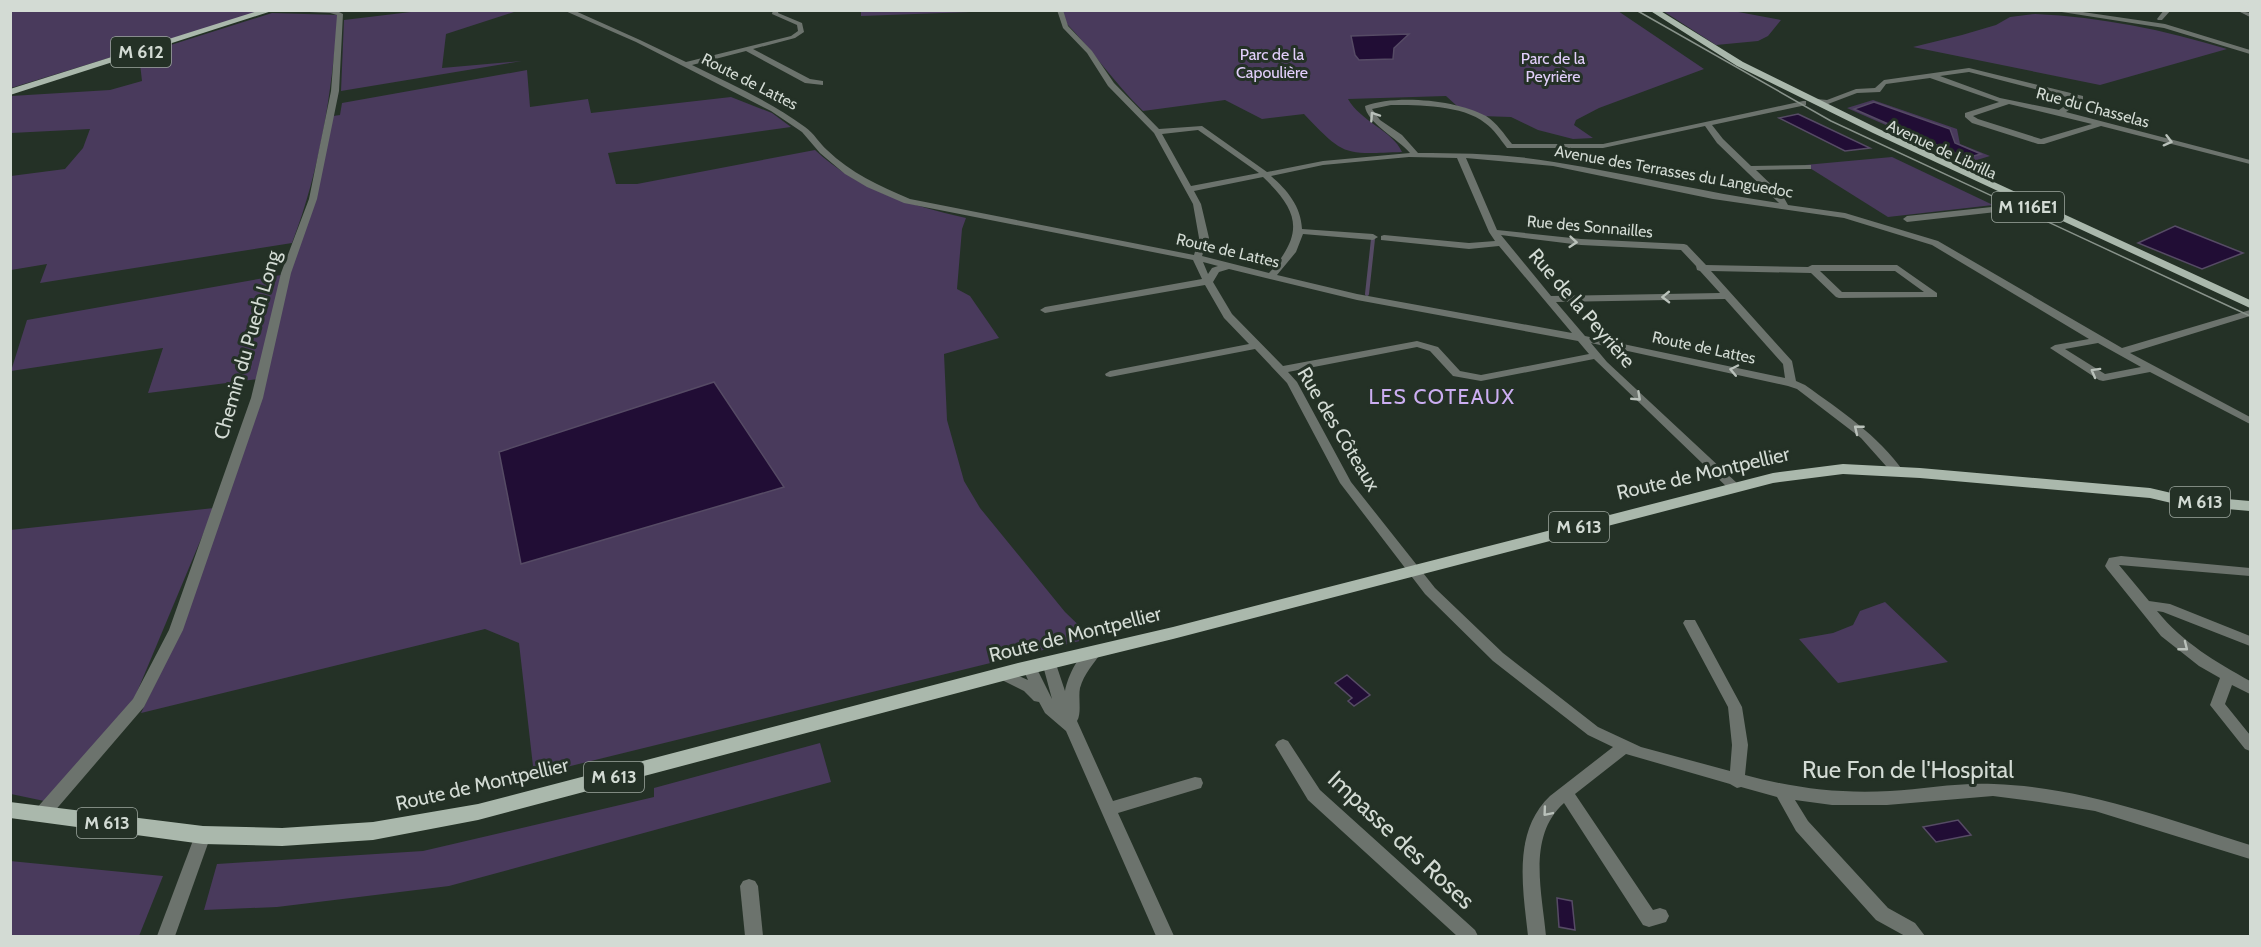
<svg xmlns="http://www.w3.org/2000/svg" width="2261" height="947" viewBox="0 0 2261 947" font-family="Cabin,sans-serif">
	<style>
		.green { fill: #493a5c }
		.water { fill: #210d35; stroke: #564b65; stroke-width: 1.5 }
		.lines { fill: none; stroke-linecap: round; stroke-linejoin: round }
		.stream { stroke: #564b65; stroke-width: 4 }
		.street { fill: #6c736d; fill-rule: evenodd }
		.primary { fill: #aab8ac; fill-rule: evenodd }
		.tram { stroke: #88928a; stroke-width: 1.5 }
		.oneway { stroke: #b9c1ba }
		.labels { text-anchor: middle; stroke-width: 6; stroke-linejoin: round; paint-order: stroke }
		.far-park-label { font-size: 16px; fill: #e2cffb; stroke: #243126 }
		.far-street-label { font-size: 16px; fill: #d3dbd4; stroke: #243126 }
		.shield { fill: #243126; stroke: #9ea8a0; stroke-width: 1.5 }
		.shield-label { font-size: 18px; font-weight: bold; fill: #d3dbd4 }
		.street-label { font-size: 20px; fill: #d3dbd4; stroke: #243126 }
		.neighbourhood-label { font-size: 21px; letter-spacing: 1.5px; fill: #ccaef2; stroke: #243126 }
		.near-street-label { font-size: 24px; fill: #d3dbd4; stroke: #243126 }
	</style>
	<rect width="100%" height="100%" fill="#243126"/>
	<g class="green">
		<polygon points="861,10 997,10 997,11 861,16"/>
		<path d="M1063,10L1618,11L1704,69L1599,108L1576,120L1574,125L1593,138L1573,139L1538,130L1511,117L1481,116L1457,106L1446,96L1348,99C1360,121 1393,131 1402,152C1343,154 1345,157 1304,114L1262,119L1225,100L1143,111C1114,83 1092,49 1063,20Z"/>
		<polygon points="11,11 262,11 11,88"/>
		<polygon points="419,11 517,11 446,34 442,68 522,61 341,91 344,20"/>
		<polygon points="1663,11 1733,11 1781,20 1768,36 1758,41 1716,45"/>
		<path d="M272,13L338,15C331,95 321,167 292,243L40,283L47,264L11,270V176L65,169L83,148L90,129L11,133V96L110,90L142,81L139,55Z"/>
		<path d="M2035,14C2102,17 2164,30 2227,49L2100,85L1913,47L1962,35L1996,25L2010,17Z"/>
		<path d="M527,70L530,107L588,99L591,113L731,97L772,113L791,127L608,153L616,184H637L815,150C858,190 909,205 966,218L962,229L957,289L970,296L999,338L944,354L947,420L964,481L980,508L1065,612L1092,638L534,775L519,643L485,629L141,713L182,629L262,397L288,274L333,116L340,115L342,103Z"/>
		<polygon points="1873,100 1957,129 1960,144 1990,156 1970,162 1847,108"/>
		<polygon points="1892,157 1993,205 1888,217 1805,165"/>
		<polygon points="281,275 258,379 148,393 163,348 11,371 27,320"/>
		<polygon points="214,508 132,704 49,802 11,794 10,530"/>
		<polygon points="1885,602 1948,662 1838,683 1799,639 1833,633 1853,625 1860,611"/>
		<polygon points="820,743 831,782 449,886 277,907 204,910 217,864 423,851 654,797 654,788"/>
		<polygon points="10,861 163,876 139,936 11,936"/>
	</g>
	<g class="water">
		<polygon points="1409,34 1394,48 1393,59 1359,60 1355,55 1351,36"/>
		<polygon points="1874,102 1950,129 1955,143 1981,154 1966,158 1854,109"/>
		<polygon points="1798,114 1870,148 1845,151 1779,118"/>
		<polygon points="2175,226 2243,253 2202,269 2138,243"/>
		<polygon points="714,382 784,487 521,564 499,452"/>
		<polygon points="1347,675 1370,695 1354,706 1348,701 1352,698 1335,683"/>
		<polygon points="1958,820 1971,835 1936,842 1923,827"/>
		<polygon points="1557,898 1572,901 1575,930 1559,927"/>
	</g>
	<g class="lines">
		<polyline class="stream" points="1367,294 1373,239"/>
		<g class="street">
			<polygon points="268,10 335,10 343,14 339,91 317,199 291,273 263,398 183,630 144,707 47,820 41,822 35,820 33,815 35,810 133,699 169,630 251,398 281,273 309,199 331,91 337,15 330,13"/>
			<path d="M563,10H573L640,40L686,62L791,36L798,31L797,25L772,14L773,10H779L778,13L802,23L804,32L795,38L753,49L810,79L823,81V85L805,83L746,51L692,65C730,84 770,101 805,127C814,133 819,143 827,150C851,173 879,186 910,199L1194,255L1199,238L1193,204L1154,133L1108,86L1087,53L1063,28L1057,10H1063L1068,26L1092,51L1114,83L1159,129L1202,126L1267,172L1323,161L1410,153C1398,139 1366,122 1365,106C1396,94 1457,100 1486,116C1497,123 1504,134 1512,144H1603L1803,101H1806V105L1712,125L1723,139L1751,166L1811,165V169H1808L1756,170L1783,196L1788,205L1845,213L1938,241L2122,348L2250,310V316L2130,353L2250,417V424L2150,372L2103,381L2099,380L2050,348L2055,345L2089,339L1932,245L1844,218L1713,199L1553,166L1466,158L1497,230L1581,239L1684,244L1687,245L1706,265L1808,267L1812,265H1897L1937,293V297L1839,298L1836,297L1811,273L1711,271L1792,361L1796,381L1805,385C1841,411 1878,435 1904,472L1902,475H1894L1861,438L1797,389L1788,386L1591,343L1607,362L1738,484L1740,487L1738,490H1730L1594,359L1481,381L1453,376L1430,351L1417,347L1288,372L1297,382L1351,482L1435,588L1503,653L1598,727L1641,747L1730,771L1732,745L1728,707L1683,623L1685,620H1695L1742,707L1748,745L1745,775C1793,788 1840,794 1890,791C1924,789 1960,782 1994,784C2082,787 2167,819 2250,845V859L2095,811L2039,802L1993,796L1887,805H1832L1795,800L1808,821L1888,908L1915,923L1925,936H1905L1876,920L1796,831L1777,797L1741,787L1737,788L1730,784L1626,754L1575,794L1653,910L1660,908L1666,910L1669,916L1666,922L1649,927L1643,925L1564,803C1527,836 1542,892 1546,936H1528C1523,889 1512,832 1550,796L1613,747L1588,735L1493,661L1425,594L1340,483L1287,383L1255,349L1110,377L1106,376L1105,374L1110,371L1249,344L1224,318L1205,285L1045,313L1040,310L1045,307L1202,279L1193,260L904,203L867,187L845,174L820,153L802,132L771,111L636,42ZM1391,105C1418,105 1463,105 1485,123C1494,129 1500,139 1507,148H1603L1705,126L1717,143L1779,203C1703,192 1630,174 1554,162C1509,154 1464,153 1418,153L1402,135L1380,120L1372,109ZM1198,130L1259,173L1191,186L1162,134ZM1409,157L1457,158L1489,232L1495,241L1469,243L1384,235L1381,236V240L1469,249L1499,246L1572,333L1357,294L1277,275L1296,252L1303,234L1373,240L1378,237L1373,234L1302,229C1301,206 1287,190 1271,176L1323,165ZM1263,177C1300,212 1304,234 1269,273L1202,256L1209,238L1201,204L1194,191ZM1501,235L1581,245L1681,250L1696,266L1697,270L1700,271L1720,293L1551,296ZM1203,262L1218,266L1212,268L1208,274ZM1229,269L1357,300L1578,341L1589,354L1481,375L1460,371L1438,347L1417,341L1283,366L1232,314L1213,282L1219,272ZM1820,271H1895L1924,292H1842ZM1725,299L1783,364L1785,378L1585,336L1556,302ZM2098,343L2141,367L2105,374L2065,349Z"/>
			<polygon points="1995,10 2022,10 2019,12"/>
			<polygon points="2049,10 2069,10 2165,24 2250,50 2250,54 2164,28"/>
			<polygon points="2164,10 2171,10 2162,20 2158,20 2157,19"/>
			<polygon points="2236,10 2250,13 2250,17"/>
			<path d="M1969,68L2083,96V100L2066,112L2250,160V164L2101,126L2044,144H2038L1972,123L1965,117V113L1999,102L1930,78L1886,84L1880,92L1857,93L1828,104L1813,101L1817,99L1827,100L1856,89L1875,88L1884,80ZM1969,72L2074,99L2059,110L2000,98L1940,76ZM2009,104L2092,124L2041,139L1978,119L1973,116Z"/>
			<polygon points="2020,204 2023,205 2023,209 1907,222 1903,219 1907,216"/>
			<path d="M2121,556L2250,568V576L2119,565L2149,601L2170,604L2250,636V646L2163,612L2157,611C2183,643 2216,662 2250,681V694L2232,685L2225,704L2250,735V751L2245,749L2210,705L2220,678L2199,666L2161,636L2107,569L2105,566L2109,558Z"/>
			<path d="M1095,646L1100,647L1102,651C1094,664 1084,673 1080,688C1078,698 1082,713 1077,721L1113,801L1195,777L1201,778L1203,783L1201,788L1118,813L1174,936H1156L1066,731L1045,713L1039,702L1034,701L1024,691L998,678L996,674L998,670L1003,669L1028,680L1022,667L1024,663L1029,662L1034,663L1052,699L1042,662L1044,658L1049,657L1054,658L1065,691C1068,676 1079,651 1095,646Z"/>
			<polygon points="1283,739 1288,741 1320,790 1475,930 1478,936 1457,936 1308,800 1275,745 1278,741"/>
			<polygon points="203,828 209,830 211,835 175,936 157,936 195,835 197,830"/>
			<polygon points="749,879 755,881 758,886 763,936 745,936 740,886 743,881"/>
		</g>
		<g class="primary">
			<polygon points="261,10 275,10 10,95 10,89"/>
			<polygon points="1649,10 1659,10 1743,62 1879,129 2250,300 2250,308 1873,133 1737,66"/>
			<polygon points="1843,464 1920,468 2150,488 2180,495 2250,501 2250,511 2180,505 2150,498 1920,478 1843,474 1773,483 1173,639 1018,677 478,820 373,840 282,846 203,844 10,818 10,802 203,826 282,828 373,822 478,804 1018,663 1173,627 1773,473"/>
		</g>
		<polyline class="tram" points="1636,10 1831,121 2250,316"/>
	</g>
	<defs><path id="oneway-chevron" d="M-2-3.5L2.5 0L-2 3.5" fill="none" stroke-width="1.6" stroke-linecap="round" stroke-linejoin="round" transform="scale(1.5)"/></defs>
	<g class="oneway">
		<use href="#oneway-chevron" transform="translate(1374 116) rotate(-124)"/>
		<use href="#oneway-chevron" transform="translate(2168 141) rotate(15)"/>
		<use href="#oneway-chevron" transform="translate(1573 242) rotate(5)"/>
		<use href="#oneway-chevron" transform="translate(1666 297) rotate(179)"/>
		<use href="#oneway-chevron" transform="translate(1734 370) rotate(-168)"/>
		<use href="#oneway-chevron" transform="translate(2095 372) rotate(-151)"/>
		<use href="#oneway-chevron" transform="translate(1637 397) rotate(43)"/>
		<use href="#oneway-chevron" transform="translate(1858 429) rotate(-141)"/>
		<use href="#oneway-chevron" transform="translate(2184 647) rotate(38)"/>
		<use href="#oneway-chevron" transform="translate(1547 812) rotate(130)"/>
	</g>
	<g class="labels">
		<g class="far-park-label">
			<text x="1272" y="60">Parc de la<tspan x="1272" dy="18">Capoulière</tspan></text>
			<text x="1553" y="64">Parc de la<tspan x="1553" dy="18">Peyrière</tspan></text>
		</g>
		<g class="far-street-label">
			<text transform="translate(750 81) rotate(27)" y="6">Route de Lattes</text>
			<text transform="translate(2093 107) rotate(15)" y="6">Rue du Chasselas</text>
			<text transform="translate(1942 149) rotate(25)" y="6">Avenue de Librilla</text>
			<text transform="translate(1674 171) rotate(10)" y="6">Avenue des Terrasses du Languedoc</text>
			<text transform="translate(1590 226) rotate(5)" y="6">Rue des Sonnailles</text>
			<text transform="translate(1228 250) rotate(13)" y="6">Route de Lattes</text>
			<text transform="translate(1704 347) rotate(12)" y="6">Route de Lattes</text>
		</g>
		<g class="shield">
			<rect x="111" y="37" width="60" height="30" rx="4.5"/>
			<rect x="1992" y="192" width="72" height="30" rx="4.5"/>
			<rect x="2170" y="487" width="60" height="30" rx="4.5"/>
			<rect x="1549" y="512" width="60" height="30" rx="4.5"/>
			<rect x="584" y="762" width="60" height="30" rx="4.5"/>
			<rect x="77" y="808" width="60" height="30" rx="4.5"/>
		</g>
		<g class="shield-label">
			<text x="141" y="58">M 612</text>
			<text x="2028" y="213">M 116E1</text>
			<text x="2200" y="508">M 613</text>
			<text x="1579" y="533">M 613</text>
			<text x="614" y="783">M 613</text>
			<text x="107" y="829">M 613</text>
		</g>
		<g class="street-label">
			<text transform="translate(1582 308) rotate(49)" y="7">Rue de la Peyrière</text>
			<text transform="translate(247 345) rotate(-74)" y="7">Chemin du Puech Long</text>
			<text transform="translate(1339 429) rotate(59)" y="7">Rue des Côteaux</text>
			<text transform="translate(1703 473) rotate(-13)" y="7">Route de Montpellier</text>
			<text transform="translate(1075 634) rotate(-14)" y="7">Route de Montpellier</text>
			<text transform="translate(482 784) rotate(-13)" y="7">Route de Montpellier</text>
		</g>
		<g class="neighbourhood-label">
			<text x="1442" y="404">LES COTEAUX</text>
		</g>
		<g class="near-street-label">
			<text x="1908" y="778">Rue Fon de l'Hospital</text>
			<text transform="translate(1401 840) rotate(43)" y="8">Impasse des Roses</text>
		</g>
	</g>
	<rect width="2261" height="947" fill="none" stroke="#d3dbd4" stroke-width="24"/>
</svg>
